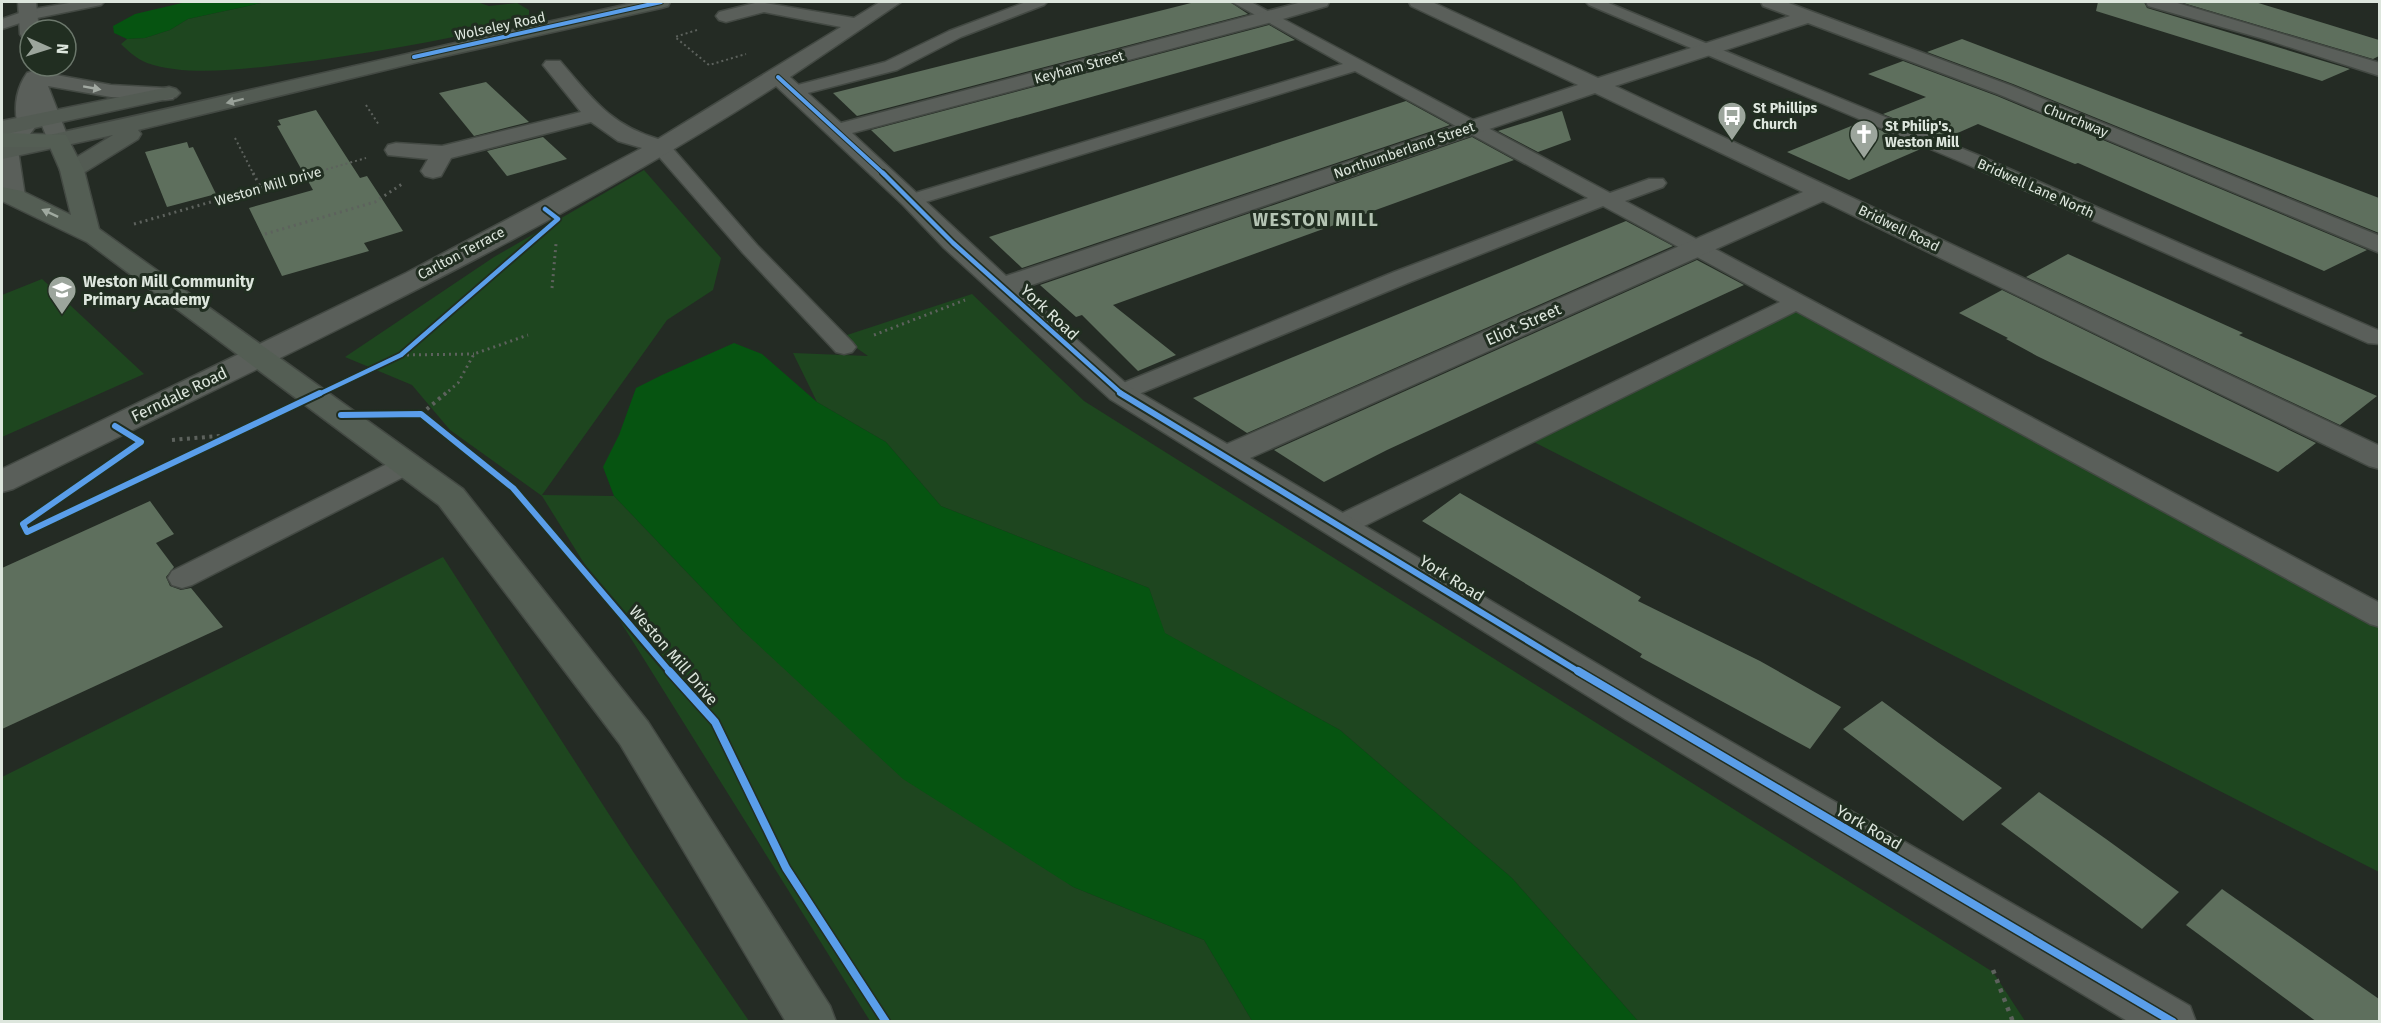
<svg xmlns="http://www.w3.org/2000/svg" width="2381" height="1023" viewBox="0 0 2381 1023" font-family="'Fira Sans',sans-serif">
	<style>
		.green { fill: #1e461f }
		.water { fill: #065411 }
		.building { fill: #5e6f5d }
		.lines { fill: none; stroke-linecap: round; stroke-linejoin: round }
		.lane-casing { stroke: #434943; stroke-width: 3 }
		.street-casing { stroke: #434943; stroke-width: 3 }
		.secondary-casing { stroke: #434943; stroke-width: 3 }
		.primary-casing { stroke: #434943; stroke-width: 3 }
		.path-far3 { stroke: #5d625d; stroke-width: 2; stroke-dasharray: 2 3; stroke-linecap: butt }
		.path-far2 { stroke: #5d625d; stroke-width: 3; stroke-dasharray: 2 4; stroke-linecap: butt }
		.path-far1 { stroke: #5d625d; stroke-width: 4; stroke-dasharray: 3 4.5; stroke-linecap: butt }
		.path { stroke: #5d625d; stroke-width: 4.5; stroke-dasharray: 4 6; stroke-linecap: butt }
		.lane { fill: #5a5f5a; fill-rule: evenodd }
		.street { fill: #5a5f5a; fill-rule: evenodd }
		.secondary { fill: #535b53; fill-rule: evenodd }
		.primary { fill: #545e54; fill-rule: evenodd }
		.cycleway-far3-casing { stroke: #212e21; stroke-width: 6 }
		.cycleway-far2-casing { stroke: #212e21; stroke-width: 8 }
		.cycleway-far1-casing { stroke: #212e21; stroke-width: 10 }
		.cycleway-casing { stroke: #212e21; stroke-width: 11 }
		.cycleway-far3 { stroke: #5a9eea; stroke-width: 4 }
		.cycleway-far2 { stroke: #5a9eea; stroke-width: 4.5 }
		.cycleway-far1 { stroke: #5a9eea; stroke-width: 6 }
		.cycleway { stroke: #5a9eea; stroke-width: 8 }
		.oneway { fill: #a2a9a2 }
		.oneway2 { fill: #98a098 }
		.oneway3 { fill: #9fa99f }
		.labels { text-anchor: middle; stroke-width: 6; stroke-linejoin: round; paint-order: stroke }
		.far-street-label { font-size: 14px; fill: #dde6dd; stroke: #212e21 }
		.far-poi-label { font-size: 14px; font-weight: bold; fill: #dde6dd; stroke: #212e21; text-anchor: start }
		.poi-label { font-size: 16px; font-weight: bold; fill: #dde6dd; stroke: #212e21; text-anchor: start }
		.street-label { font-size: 16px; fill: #dde6dd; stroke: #212e21 }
		.far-district-label { font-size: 18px; font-weight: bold; letter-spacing: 1.5px; fill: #b5c5b4; stroke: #212e21 }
	</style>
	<rect width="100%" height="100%" fill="#242b24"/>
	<g class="green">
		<path d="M266,2H477L489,6L517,3L529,10V21C449,39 369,54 287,64C245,69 187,77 147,63C137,59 129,52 121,44L127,39L145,38L170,30L188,19Z"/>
		<polygon points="644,170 721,258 713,290 667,320 542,495 614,496 742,630 1073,887 1204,940 1252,1021 870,1021 542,496 450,430 412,385 345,357 494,257"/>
		<polygon points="42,279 144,374 2,437 2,295"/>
		<polygon points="972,294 1084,401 1993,972 2025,1021 1638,1021 1512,878 1340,730 1164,633 1149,588 941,506 886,442 817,402 793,353 868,356 841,337"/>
		<polygon points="1799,310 2379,626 2379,872 1530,440"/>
		<polygon points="443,557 634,853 749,1021 2,1021 2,777"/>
	</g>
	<g class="water">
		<polygon points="186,2 266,2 188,19 170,30 145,38 127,39 114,33 113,26 135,14"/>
		<polygon points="734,343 762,354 817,402 886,442 941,506 1149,588 1165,633 1340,730 1512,878 1638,1021 1252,1021 1204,940 1073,887 903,779 742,630 614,496 603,467 619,435 636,388 662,375"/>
	</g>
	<g class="building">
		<polygon points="1195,2 1230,2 1248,14 857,116 833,93"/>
		<polygon points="2098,2 2144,2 2147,8 2350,69 2322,81 2096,11"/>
		<polygon points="2180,2 2255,2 2379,40 2379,56 2373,59"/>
		<polygon points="1269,25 1295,40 894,152 871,130"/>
		<polygon points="1962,39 2379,198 2379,233 2013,84 1927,52"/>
		<polygon points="1903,61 1997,96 2367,250 2324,271 2078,163 2075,164 1978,124 1944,139 1883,114 1926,97 1868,74"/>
		<polygon points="486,82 529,122 474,136 439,93"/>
		<polygon points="1406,101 1450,125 1022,268 989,237"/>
		<polygon points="316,110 360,178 367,176 403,231 364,243 369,251 282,276 249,208 313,190 277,126 281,125 278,120"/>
		<polygon points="1562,111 1571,140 1538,152 1498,131"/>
		<polygon points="1861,122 1923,148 1849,180 1787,152"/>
		<polygon points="543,137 567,159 507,176 487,151"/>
		<polygon points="1472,137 1514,160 1113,305 1176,355 1138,371 1082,315 1076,317 1040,285"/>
		<polygon points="187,142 189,148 193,147 216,194 167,207 145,152"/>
		<polygon points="1626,221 1673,246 1247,433 1193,398"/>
		<polygon points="2068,254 2243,333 2239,335 2377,396 2340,425 2026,277"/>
		<polygon points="1697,260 1744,285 1387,450 1324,482 1274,450"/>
		<polygon points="2002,290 2316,443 2278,472 2037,356 2006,339 2008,338 1959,313"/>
		<polygon points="1460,493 1641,597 1638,601 1760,661 1841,707 1810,749 1640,657 1642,654 1422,521"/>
		<polygon points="150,501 174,534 156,543 174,567 166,577 170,586 181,590 191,588 223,627 2,729 2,568"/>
		<polygon points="1882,701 1939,743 2002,788 1963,821 1843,729"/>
		<polygon points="2039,792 2106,839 2179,892 2142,929 2001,824"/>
		<polygon points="2222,889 2379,999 2379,1022 2317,1022 2186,925"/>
	</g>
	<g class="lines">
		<g class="lane-casing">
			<g id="lane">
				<polygon points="75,2 104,2 101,5 32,19 2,29 2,19 28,10"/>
				<polygon points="1026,2 1047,2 1044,5 961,37 897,70 796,96 790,95 787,91 790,87 885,62 949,31"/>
				<polygon points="1232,2 1251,2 1610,193 1649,179 1663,179 1666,183 1663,187 1625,201 2380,603 2380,627 2370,624 1796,311 1352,532 1342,534 1332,532 1328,525 1332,518 1780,302 1603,206 1410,282 1129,398 1120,400 1111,398 1108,393 1111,388 1394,272 1588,198 1355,71 919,204 905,204 902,200 905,196 1343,64"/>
				<polygon points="1586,2 1606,2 1980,156 2380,331 2380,344 2368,343 1966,164 1589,5"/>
				<polygon points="661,141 668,143 757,245 852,342 856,347 852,352 844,354 836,352 743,253 654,151 652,147 654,143"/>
				<polygon points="408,456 417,458 421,464 417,470 192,585 182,588 172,585 168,578 172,571 399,458"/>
			</g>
		</g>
		<g class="street-casing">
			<g id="street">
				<polygon points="18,2 36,2 39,30 30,30 30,40 23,38 20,34"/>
				<path d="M759,2L854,18L880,2H901L790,77L841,123L1302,2H1329L1327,6L1276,21L852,133L1006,276L1578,85L1411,6L1409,2H1432L1598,78L1790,16L1763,6L1761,2H1786L2012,86L2380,236V253L1998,94L1808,23L1615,86L2380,446V469L2369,466L1823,201L1250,458L1653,697L2190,1006L2196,1022H2129L1625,719L1110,399L944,248L903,205L776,86C534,242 270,361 13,489L2,492V469L406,273L642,148L618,141L591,122L451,158L441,176L433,178L425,176L421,171L428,159L388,155L385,150L388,145L396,143L442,146L581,112L543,65L546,61H560C592,98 609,124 658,139L841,27L764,12L726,22L719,20L716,16L719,12ZM1595,93L1803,192L1227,444L1130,387L1020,289Z"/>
				<polygon points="2146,2 2174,2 2380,63 2380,76 2264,39 2148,6"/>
				<path d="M34,71L111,85L165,88L173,89L176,94L173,99L165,100L111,97L48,86L69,140L66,145L58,147L50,145L38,116L39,122L18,150L25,196L22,201L13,203L4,201L2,197V123L13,126L17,122C14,105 17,87 27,73Z"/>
			</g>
		</g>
		<g class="secondary-casing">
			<g id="secondary">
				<path d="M638,2H670L668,6L661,8L414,63L138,130L141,134L138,139L80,175L72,177L64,175L60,170L64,165L113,135L2,159V145C215,100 426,48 638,2Z"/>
				<polygon points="169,87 176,89 180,93 176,97 2,135 2,121"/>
			</g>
		</g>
		<g class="primary-casing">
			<polygon id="primary" points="2,133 66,135 84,170 99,229 463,489 648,722 830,1006 836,1022 786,1022 620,744 439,505 87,242 2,201 2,187 22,191 71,215 60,170 50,147 2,147"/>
		</g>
		<g class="path-far3">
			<polyline points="697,30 675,37 709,65 746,54"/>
			<polyline points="366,105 379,125"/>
			<polyline points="235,138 254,175"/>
			<polyline points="307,175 366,158"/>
		</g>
		<g class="path-far2">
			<polyline points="253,173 261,188"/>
			<polyline points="134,224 312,173"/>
			<polyline points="265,234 375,202 402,184"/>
			<polyline points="552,288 556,244"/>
			<polyline points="874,335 965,300"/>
			<polyline points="401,355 474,354"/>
			<polyline points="444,395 458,383 474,354 528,335"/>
		</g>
		<g class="path-far1">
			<polyline points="421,414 446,393"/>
			<polyline points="172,440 231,435"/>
		</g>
		<polyline class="path" points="1993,970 2013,1022"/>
		<use href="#lane" class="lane"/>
		<use href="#street" class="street"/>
		<use href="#secondary" class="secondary"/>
		<use href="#primary" class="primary"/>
		<g class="cycleway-far3-casing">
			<g id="cycleway-far3">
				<polyline points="414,57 661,2"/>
				<polyline points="778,77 885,175"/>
			</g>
		</g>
		<g class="cycleway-far2-casing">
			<g id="cycleway-far2">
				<polyline points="883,173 953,243 1123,395"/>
				<polyline points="317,395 401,355 558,219 545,209"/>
			</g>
		</g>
		<g class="cycleway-far1-casing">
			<g id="cycleway-far1">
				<polyline points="1120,393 1581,673"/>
				<polyline points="341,415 421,414 513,488 671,673"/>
				<polyline points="115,426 141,442 23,524 27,532 320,393"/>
			</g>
		</g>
		<g class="cycleway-casing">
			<g id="cycleway">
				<polyline points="669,671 715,722 786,868 886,1022"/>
				<polyline points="1578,671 2173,1022"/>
			</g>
		</g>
		<use href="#cycleway-far3" class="cycleway-far3"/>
		<use href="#cycleway-far2" class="cycleway-far2"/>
		<use href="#cycleway-far1" class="cycleway-far1"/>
		<use href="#cycleway" class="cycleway"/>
	</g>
	<defs><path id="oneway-solid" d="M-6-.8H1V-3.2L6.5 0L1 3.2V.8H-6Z" transform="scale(1.5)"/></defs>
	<use class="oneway" href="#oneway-solid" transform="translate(92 88) rotate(10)"/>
	<use class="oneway2" href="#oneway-solid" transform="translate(235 101) rotate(166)"/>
	<use class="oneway3" href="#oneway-solid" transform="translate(50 213) rotate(-155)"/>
	<defs>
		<g id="bus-pin" transform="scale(1.5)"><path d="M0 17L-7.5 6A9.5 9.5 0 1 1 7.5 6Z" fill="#9ca59c" stroke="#212e21"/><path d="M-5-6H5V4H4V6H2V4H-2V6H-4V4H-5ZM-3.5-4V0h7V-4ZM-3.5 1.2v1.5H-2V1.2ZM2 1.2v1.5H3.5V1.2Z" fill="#fff"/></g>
		<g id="church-pin" transform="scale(1.5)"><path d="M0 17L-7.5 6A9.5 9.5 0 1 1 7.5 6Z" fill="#9ca59c" stroke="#212e21"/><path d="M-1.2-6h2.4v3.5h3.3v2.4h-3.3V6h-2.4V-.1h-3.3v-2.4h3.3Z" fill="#fff"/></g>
		<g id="school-pin" transform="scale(1.5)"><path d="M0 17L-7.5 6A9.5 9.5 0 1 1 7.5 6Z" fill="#9ca59c" stroke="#212e21"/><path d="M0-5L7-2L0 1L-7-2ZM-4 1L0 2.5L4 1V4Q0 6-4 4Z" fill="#fff"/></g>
	</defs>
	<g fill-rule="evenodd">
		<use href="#bus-pin" x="1732" y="116"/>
		<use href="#church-pin" x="1864" y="134"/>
		<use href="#school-pin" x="62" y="290"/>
	</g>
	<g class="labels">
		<g class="far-street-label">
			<text transform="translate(500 26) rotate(-12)" y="5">Wolseley Road</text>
			<text transform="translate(1079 67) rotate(-15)" y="5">Keyham Street</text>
			<text transform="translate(2076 120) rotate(22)" y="5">Churchway</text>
			<text transform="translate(1404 150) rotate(-19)" y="5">Northumberland Street</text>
			<text transform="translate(268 186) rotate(-16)" y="5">Weston Mill Drive</text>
			<text transform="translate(2036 188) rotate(24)" y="5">Bridwell Lane North</text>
			<text transform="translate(1899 228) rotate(26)" y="5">Bridwell Road</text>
			<text transform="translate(461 253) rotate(-28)" y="5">Carlton Terrace</text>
		</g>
		<g class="far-poi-label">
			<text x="1753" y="113">St Phillips<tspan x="1753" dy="16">Church</tspan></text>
			<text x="1885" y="131">St Philip's,<tspan x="1885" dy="16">Weston Mill</tspan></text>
		</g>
		<g class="poi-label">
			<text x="83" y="287">Weston Mill Community<tspan x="83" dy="18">Primary Academy</tspan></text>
		</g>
		<g class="street-label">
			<text transform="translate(1050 312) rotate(43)" y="6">York Road</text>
			<text transform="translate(1523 324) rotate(-24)" y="6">Eliot Street</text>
			<text transform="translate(179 394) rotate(-26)" y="6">Ferndale Road</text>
			<text transform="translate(1452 578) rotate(32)" y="6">York Road</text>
			<text transform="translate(674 655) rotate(49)" y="6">Weston Mill Drive</text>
			<text transform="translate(1869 827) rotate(30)" y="6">York Road</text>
		</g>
		<g class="far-district-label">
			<text x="1316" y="226">WESTON MILL</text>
		</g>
	</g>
	<rect width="2381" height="1023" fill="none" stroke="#dde6dd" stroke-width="6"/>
	<g transform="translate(48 48) rotate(93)"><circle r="28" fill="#212e21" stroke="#6c786c" stroke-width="1.5"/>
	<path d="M0-4.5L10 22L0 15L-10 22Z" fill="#9ca59c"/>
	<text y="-9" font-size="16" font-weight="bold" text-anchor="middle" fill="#dde6dd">N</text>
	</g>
</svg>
